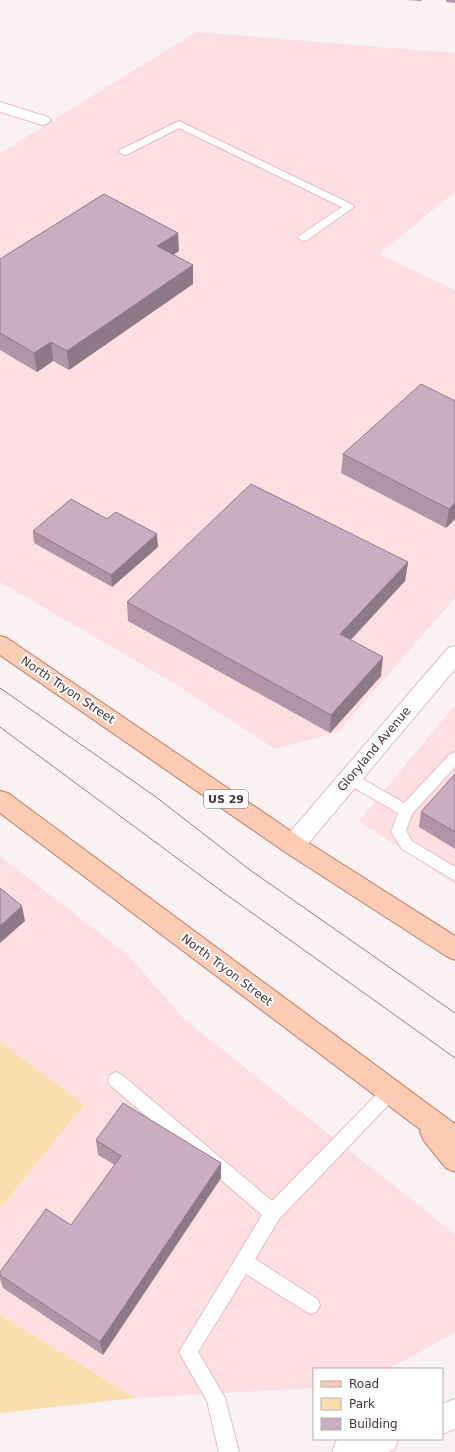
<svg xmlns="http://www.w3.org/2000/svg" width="455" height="1452" viewBox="0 0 455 1452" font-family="'DejaVu Sans',sans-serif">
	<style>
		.built { fill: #fddfe2 }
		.green { fill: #fcddad }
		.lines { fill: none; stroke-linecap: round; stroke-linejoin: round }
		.service-casing { stroke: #e3bcc0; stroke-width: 2 }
		.minor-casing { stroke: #e3bcc0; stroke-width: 2 }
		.tertiary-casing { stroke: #e3bcc0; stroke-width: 2 }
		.primary-casing { stroke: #bc7f67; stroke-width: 2 }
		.service { fill: #fff; fill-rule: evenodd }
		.minor { fill: #fff; fill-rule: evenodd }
		.tertiary { fill: #fff; fill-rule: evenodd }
		.primary { fill: #fdcbb4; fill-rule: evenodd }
		.tram { stroke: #918486; stroke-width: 1 }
		.wall { fill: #af95a7 }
		.shaded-wall { fill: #8e7988 }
		.building { fill: #cbadc2; stroke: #8e7988 }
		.labels { text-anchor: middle; stroke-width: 4; stroke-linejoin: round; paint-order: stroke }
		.shield { fill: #fff; stroke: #7c7172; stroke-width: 1 }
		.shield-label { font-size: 11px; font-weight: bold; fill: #443436 }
		.street-label { font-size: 12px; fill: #443436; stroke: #fff }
	</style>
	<rect width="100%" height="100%" fill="#f9f1f2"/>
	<g class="built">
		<polygon points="196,32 455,53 455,192 379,254 455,290 455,598 338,732 275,749 172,682 0,582 0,153"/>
		<polygon points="455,705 455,884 359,821"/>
		<polygon points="0,856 128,955 185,1020 455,1234 455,1333 388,1369 314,1369 314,1388 135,1398 0,1315 0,1208 84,1105 0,1042"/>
	</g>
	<g class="green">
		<polygon points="0,1042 84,1105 0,1208"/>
		<polygon points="0,1315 135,1398 0,1413"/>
	</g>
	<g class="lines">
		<g class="service-casing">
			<g id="service">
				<polygon points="179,121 353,205 354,207 307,240 303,241 298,238 299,236 342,207 179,128 128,154 124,155 119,152 120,150"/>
				<polygon points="455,752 455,767 412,814 406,831 412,841 455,867 455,881 402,849 391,832 398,813 344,782 342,778 344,774 349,772 354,774 404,803 450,754"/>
				<polygon points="116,1072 122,1075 272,1201 384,1087 390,1084 396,1087 398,1092 396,1097 279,1219 255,1259 317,1299 320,1305 317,1311 311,1314 305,1311 246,1274 198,1352 225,1398 239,1452 219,1452 207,1401 179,1352 262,1215 110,1085 108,1080 110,1075"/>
			</g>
		</g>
		<g class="minor-casing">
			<g id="minor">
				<polygon points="0,102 48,117 51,120 48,123 43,125 0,112"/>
				<polygon points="455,646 455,669 301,852 293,855 285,852 281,845 285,838 448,648"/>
			</g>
		</g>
		<g class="tertiary-casing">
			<g id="tertiary">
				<polygon points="455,1399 455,1429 442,1434 442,1404"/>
				<polygon points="342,1439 398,1439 394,1450 388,1452 332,1452 336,1441"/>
			</g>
		</g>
		<g class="primary-casing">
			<g id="primary">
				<polygon points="0,636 7,638 301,838 455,936 455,960 446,956 285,852 0,655"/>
				<polygon points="0,791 8,793 455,1124 455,1172 446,1168 424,1141 420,1132 421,1130 0,813"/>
			</g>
		</g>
		<use href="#service" class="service"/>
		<use href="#minor" class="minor"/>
		<use href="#tertiary" class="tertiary"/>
		<use href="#primary" class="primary"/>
		<g class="tram">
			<polyline points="0,688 156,797 250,870 455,1013"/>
			<polyline points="0,727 220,890 455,1058"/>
		</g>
	</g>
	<g class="wall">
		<polygon points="407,0 422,0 421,1"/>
		<polygon points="446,0 455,0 455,3 446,2"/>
		<polygon points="179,251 173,255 193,284 69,370 53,361 37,372 0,350 0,259"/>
		<polygon points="455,401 455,519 446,528 341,473 343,454"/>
		<polygon points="107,519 158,547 112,587 34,543 33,531"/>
		<polygon points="408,562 405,581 351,640 381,676 330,733 128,621 127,602"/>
		<polygon points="455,774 455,849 419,827 421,812"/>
		<polygon points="96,1140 221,1163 221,1178 103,1355 3,1288 0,1279 0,1272 71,1225 115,1165 98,1155"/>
	</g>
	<g class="shaded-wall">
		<polygon points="178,233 179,251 158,265 157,246"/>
		<polygon points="193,265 193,284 69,370 67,351"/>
		<polygon points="51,342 53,361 37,372 34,353"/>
		<polygon points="455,503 455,519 446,528 449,509"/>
		<polygon points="157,534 158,547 112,587 111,575"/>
		<polygon points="408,562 405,581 338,653 340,634"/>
		<polygon points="383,657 381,676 330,733 331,715"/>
		<polygon points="22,906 25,921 0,943 0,926"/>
		<polygon points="221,1163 221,1178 103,1355 100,1342"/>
	</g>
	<g class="building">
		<polygon points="104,194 178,233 157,246 193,265 67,351 51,342 34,353 0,333 0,259"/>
		<polygon points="421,384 455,401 455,503 449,509 343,454"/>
		<polygon points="251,484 408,562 340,634 383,657 331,715 127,602"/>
		<polygon points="71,499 107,519 116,512 157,534 111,575 33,531"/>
		<polygon points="455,774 455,832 421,812"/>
		<polygon points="0,888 22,906 0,926"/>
		<polygon points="123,1103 221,1163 100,1342 0,1275 0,1272 46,1209 71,1225 121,1156 96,1140"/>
	</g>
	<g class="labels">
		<rect class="shield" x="204" y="790" width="44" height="18" rx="3"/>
		<g class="shield-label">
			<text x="226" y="803">US 29</text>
		</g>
		<g class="street-label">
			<text transform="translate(68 690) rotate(34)" y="4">North Tryon Street</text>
			<text transform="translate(374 749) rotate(-50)" y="4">Gloryland Avenue</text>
			<text transform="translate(227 970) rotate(37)" y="4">North Tryon Street</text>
		</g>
	</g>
	<rect x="313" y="1368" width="130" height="72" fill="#ffffff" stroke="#b4aeaf"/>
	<rect x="321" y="1381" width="20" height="6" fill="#fdcbb4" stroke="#b4aeaf"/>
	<text x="349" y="1388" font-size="12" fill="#443436">Road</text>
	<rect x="321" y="1398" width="20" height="12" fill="#fcddad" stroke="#b4aeaf"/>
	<text x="349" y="1408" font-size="12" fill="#443436">Park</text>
	<rect x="321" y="1418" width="20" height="12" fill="#cbadc2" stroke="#b4aeaf"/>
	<text x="349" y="1428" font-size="12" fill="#443436">Building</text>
</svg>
